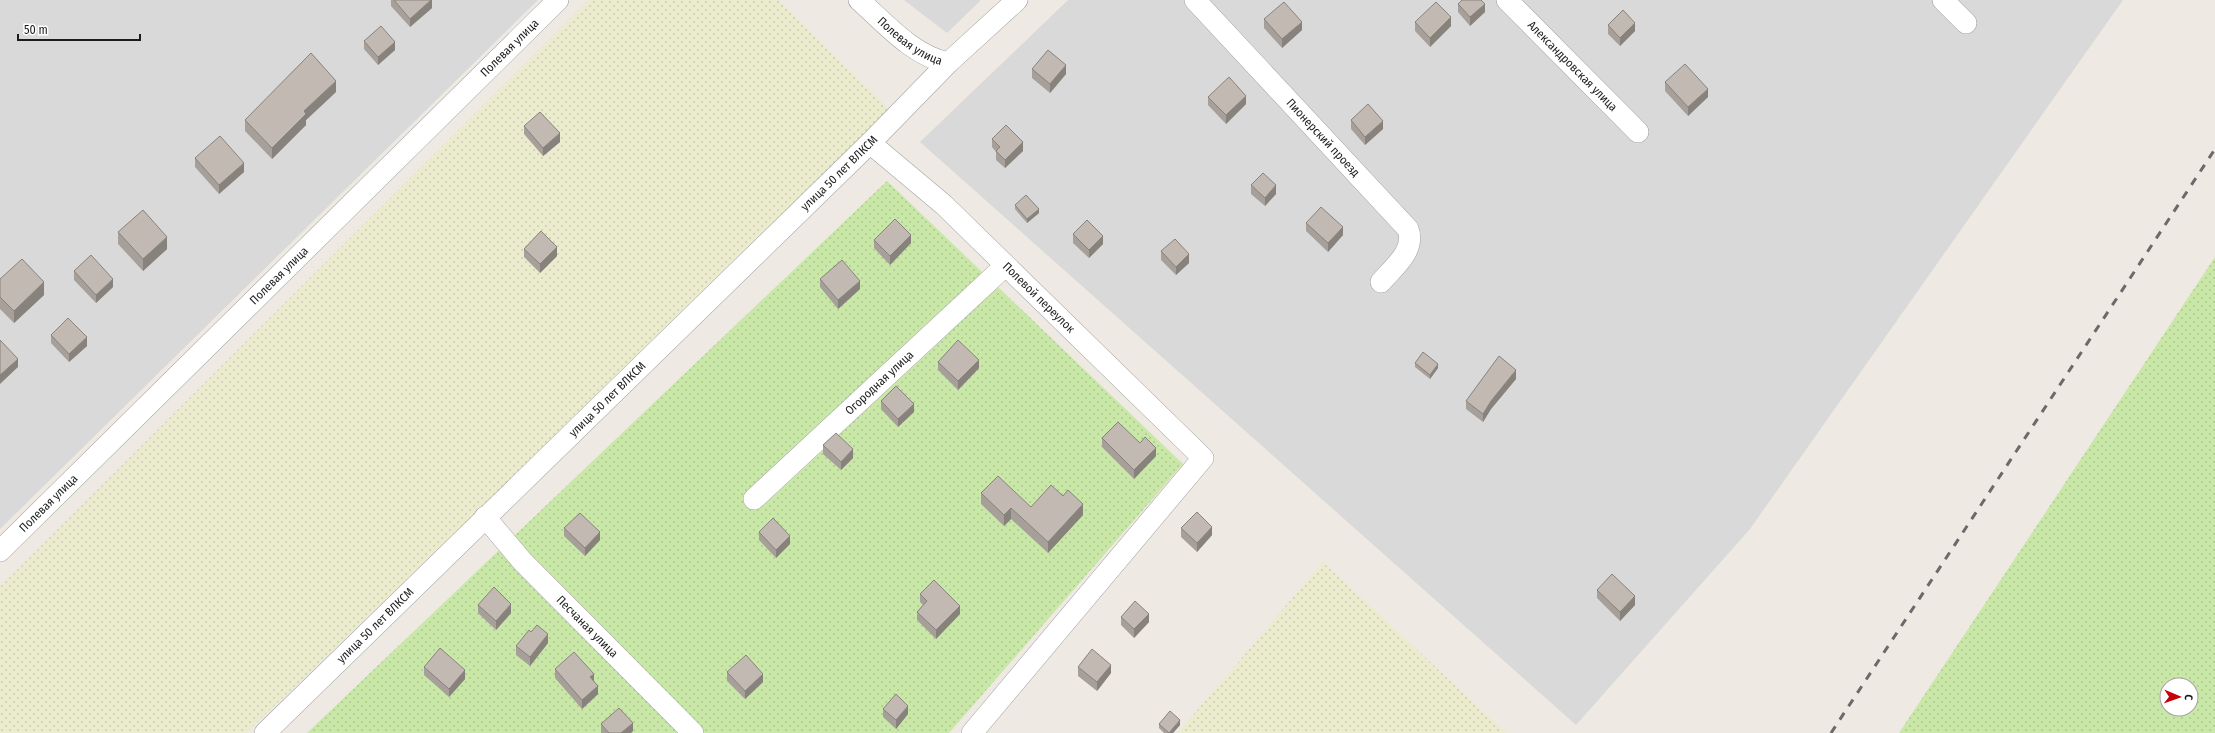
<svg xmlns="http://www.w3.org/2000/svg" width="2215" height="733" viewBox="0 0 2215 733" font-family="'Fira Sans Condensed',sans-serif">
	<style>
		.residential { fill: #dad9d9 }
		.farmland { fill: url(#farmland-dots) }
		.garden { fill: url(#garden-dots); fill-rule: evenodd }
		.lines { fill: none; stroke-linecap: round; stroke-linejoin: round }
		.minor-casing { stroke: #a3a3a3; stroke-width: 22 }
		.minor { stroke: #fff; stroke-width: 21 }
		.rail { stroke: #6a6a6a; stroke-width: 3; stroke-dasharray: 8 8; stroke-linecap: butt }
		.wall { fill: #a79f99 }
		.shaded-wall { fill: #88827d }
		.building { fill: #c2b9b2; stroke: #88827d }
		.labels { text-anchor: middle; stroke-width: 3; stroke-linejoin: round; paint-order: stroke }
		.street-label { font-size: 12px; fill: #1c1c1c; stroke: #fff }
	</style>
	<defs>
		<pattern id="farmland-dots" width="8" height="8" patternUnits="userSpaceOnUse"><rect width="8" height="8" fill="#ebeccd"/><path d="M2 2h.1M6 6h.1" fill="none" stroke="#c9caaf" stroke-width="1.8" stroke-linecap="round"/></pattern>
		<pattern id="garden-dots" width="8" height="8" patternUnits="userSpaceOnUse"><rect width="8" height="8" fill="#c9e8a8"/><path d="M2 2h.1M6 6h.1" fill="none" stroke="#acc690" stroke-width="1.8" stroke-linecap="round"/></pattern>
	</defs>
	<rect width="100%" height="100%" fill="#eee9e2"/>
	<g class="residential">
		<polygon points="0,0 538,0 0,529"/>
		<polygon points="904,0 981,0 947,33"/>
		<polygon points="1068,0 2123,0 1750,529 1576,725 920,142"/>
	</g>
	<g class="farmland">
		<polygon points="589,0 778,0 894,114 246,733 0,733 0,587"/>
		<polygon points="1323,562 1506,733 1178,733"/>
	</g>
	<g class="garden">
		<polygon points="887,181 1183,464 949,733 307,733"/>
		<path d="M2215,257V733H1899ZM2167,685H2191V709H2167Z"/>
	</g>
	<g class="lines">
		<g class="minor-casing">
			<g id="minor">
				<path id="s1" d="M859,0C886,24 912,55 948,63"/>
				<path id="s2" d="M1195,0L1408,229C1416,250 1394,267 1381,282"/>
				<path id="s3" d="M1507,0L1638,132"/>
				<polyline points="1943,0 1966,23"/>
				<path id="s4" d="M870,143L944,205L1203,458L972,733"/>
				<path id="s5" d="M754,499L1005,266"/>
				<path id="s6" d="M485,517L523,562L693,733"/>
				<path id="s7" d="M0,551L558,0"/>
				<path id="s8" d="M265,733L870,143L948,63L1017,0"/>
			</g>
		</g>
		<use href="#minor" class="minor"/>
		<polyline class="rail" points="1831,733 2215,149"/>
	</g>
	<g class="wall">
		<polygon points="391,0 432,0 432,8 410,27 391,6"/>
		<polygon points="1458,4 1485,12 1470,26 1458,12"/>
		<polygon points="1264,19 1302,30 1282,48 1264,28"/>
		<polygon points="1415,22 1451,26 1430,47 1415,31"/>
		<polygon points="1608,25 1635,31 1620,46 1608,34"/>
		<polygon points="364,41 395,50 378,65 364,49"/>
		<polygon points="1032,69 1066,74 1050,93 1032,78"/>
		<polygon points="1665,82 1708,97 1688,116 1665,91"/>
		<polygon points="336,92 306,120 306,125 272,159 245,131 245,120"/>
		<polygon points="1208,97 1246,104 1226,124 1208,105"/>
		<polygon points="1351,120 1383,129 1365,145 1351,129"/>
		<polygon points="524,126 560,142 543,156 524,134"/>
		<polygon points="992,139 1023,151 1005,168 996,160 996,152 992,147"/>
		<polygon points="195,158 244,172 219,194 195,167"/>
		<polygon points="1251,185 1276,194 1265,206 1251,194"/>
		<polygon points="1015,205 1039,213 1027,223 1015,209"/>
		<polygon points="1306,223 1343,235 1328,252 1306,231"/>
		<polygon points="118,232 167,249 143,271 118,244"/>
		<polygon points="1073,234 1103,244 1089,258 1073,243"/>
		<polygon points="874,240 911,243 890,265 874,248"/>
		<polygon points="524,249 557,256 540,273 524,257"/>
		<polygon points="1161,251 1189,263 1176,275 1161,260"/>
		<polygon points="74,271 113,287 96,303 74,280"/>
		<polygon points="0,279 44,295 14,323 0,309"/>
		<polygon points="820,279 860,289 838,309 820,287"/>
		<polygon points="51,335 87,346 69,362 51,343"/>
		<polygon points="938,362 979,368 958,390 938,370"/>
		<polygon points="1415,363 1438,368 1430,379 1415,367"/>
		<polygon points="1516,379 1491,409 1483,422 1466,409 1466,401"/>
		<polygon points="881,401 914,412 898,427 881,409"/>
		<polygon points="1102,438 1140,443 1156,456 1134,479 1102,447"/>
		<polygon points="823,445 853,458 841,470 823,454"/>
		<polygon points="981,493 1031,507 1063,496 1083,515 1048,553 1011,519 1004,526 981,504"/>
		<polygon points="564,528 600,540 585,556 564,536"/>
		<polygon points="1181,528 1212,535 1197,552 1181,537"/>
		<polygon points="759,532 790,544 776,558 759,540"/>
		<polygon points="1597,590 1635,605 1620,621 1597,598"/>
		<polygon points="920,594 960,614 936,639 917,620 917,612 923,605 920,602"/>
		<polygon points="478,605 511,613 496,630 478,613"/>
		<polygon points="1121,617 1149,622 1134,638 1121,625"/>
		<polygon points="531,632 548,643 530,666 516,655 516,646"/>
		<polygon points="424,667 465,679 449,697 424,675"/>
		<polygon points="1078,667 1111,673 1097,691 1078,676"/>
		<polygon points="555,669 594,681 598,694 582,709 555,678"/>
		<polygon points="727,672 763,682 745,699 727,681"/>
		<polygon points="883,709 908,714 896,729 883,717"/>
		<polygon points="601,724 633,731 631,733 601,733"/>
		<polygon points="1159,724 1180,725 1173,733 1164,733 1159,728"/>
	</g>
	<g class="shaded-wall">
		<polygon points="431,0 432,0 432,8 410,27 410,19"/>
		<polygon points="1485,4 1485,12 1470,26 1470,17"/>
		<polygon points="1451,17 1451,26 1430,47 1430,38"/>
		<polygon points="1302,22 1302,30 1282,48 1282,39"/>
		<polygon points="1635,23 1635,31 1620,46 1620,38"/>
		<polygon points="395,42 395,50 378,65 378,57"/>
		<polygon points="1066,65 1066,74 1050,93 1050,84"/>
		<polygon points="336,81 336,92 306,120 306,125 272,159 272,148 304,111"/>
		<polygon points="1708,89 1708,97 1688,116 1688,107"/>
		<polygon points="1246,96 1246,104 1226,124 1226,115"/>
		<polygon points="1383,121 1383,129 1365,145 1365,137"/>
		<polygon points="560,133 560,142 543,156 543,148"/>
		<polygon points="1023,142 1023,151 1005,168 1005,160"/>
		<polygon points="244,163 244,172 219,194 219,185"/>
		<polygon points="1276,185 1276,194 1265,206 1265,198"/>
		<polygon points="1039,209 1039,213 1027,223 1027,219"/>
		<polygon points="1343,227 1343,235 1328,252 1328,243"/>
		<polygon points="911,235 911,243 890,265 890,256"/>
		<polygon points="1103,236 1103,244 1089,258 1089,250"/>
		<polygon points="167,237 167,249 143,271 143,259"/>
		<polygon points="557,247 557,256 540,273 540,264"/>
		<polygon points="1189,254 1189,263 1176,275 1176,267"/>
		<polygon points="113,279 113,287 96,303 96,295"/>
		<polygon points="860,281 860,289 838,309 838,300"/>
		<polygon points="44,282 44,295 14,323 14,311"/>
		<polygon points="87,337 87,346 69,362 69,354"/>
		<polygon points="18,359 18,367 0,384 0,375"/>
		<polygon points="979,360 979,368 958,390 958,381"/>
		<polygon points="1438,364 1438,368 1430,379 1430,375"/>
		<polygon points="1516,370 1516,379 1491,409 1483,422 1483,414 1491,401"/>
		<polygon points="914,404 914,412 898,427 898,419"/>
		<polygon points="1156,448 1156,456 1134,479 1134,470"/>
		<polygon points="853,449 853,458 841,470 841,462"/>
		<polygon points="1083,504 1083,515 1048,553 1048,542"/>
		<polygon points="1011,508 1011,519 1004,526 1004,515"/>
		<polygon points="1212,527 1212,535 1197,552 1197,543"/>
		<polygon points="600,532 600,540 585,556 585,548"/>
		<polygon points="790,536 790,544 776,558 776,550"/>
		<polygon points="1635,596 1635,605 1620,621 1620,612"/>
		<polygon points="511,604 511,613 496,630 496,621"/>
		<polygon points="960,606 960,614 936,639 936,630"/>
		<polygon points="1149,614 1149,622 1134,638 1134,629"/>
		<polygon points="548,634 548,643 530,666 530,657"/>
		<polygon points="1111,665 1111,673 1097,691 1097,682"/>
		<polygon points="465,670 465,679 449,697 449,689"/>
		<polygon points="594,674 594,682 590,677"/>
		<polygon points="763,674 763,682 745,699 745,691"/>
		<polygon points="598,686 598,694 582,709 582,700"/>
		<polygon points="908,706 908,714 896,729 896,720"/>
		<polygon points="1180,720 1180,725 1173,733 1169,733"/>
		<polygon points="633,723 633,731 631,733 621,733"/>
	</g>
	<g class="building">
		<polygon points="394,0 431,0 410,19"/>
		<polygon points="1462,0 1481,0 1485,4 1470,17 1458,4"/>
		<polygon points="1284,2 1302,22 1282,39 1264,19"/>
		<polygon points="1436,2 1451,17 1430,38 1415,22"/>
		<polygon points="1623,10 1635,23 1620,38 1608,25"/>
		<polygon points="381,26 395,42 378,57 364,41"/>
		<polygon points="1048,50 1066,65 1050,84 1032,69"/>
		<polygon points="311,53 336,81 304,111 306,114 272,148 245,120"/>
		<polygon points="1685,64 1708,89 1688,107 1665,82"/>
		<polygon points="1229,77 1246,96 1226,115 1208,97"/>
		<polygon points="1368,104 1383,121 1365,137 1351,120"/>
		<polygon points="540,112 560,133 543,148 524,126"/>
		<polygon points="1006,125 1023,142 1005,160 996,151 1000,147 992,139"/>
		<polygon points="220,136 244,163 219,185 195,158"/>
		<polygon points="1263,173 1276,185 1265,198 1251,185"/>
		<polygon points="1026,195 1039,209 1027,219 1015,205"/>
		<polygon points="1321,207 1343,227 1328,243 1306,223"/>
		<polygon points="143,210 167,237 143,259 118,232"/>
		<polygon points="895,219 911,235 890,256 874,240"/>
		<polygon points="1087,220 1103,236 1089,250 1073,234"/>
		<polygon points="541,231 557,247 540,264 524,249"/>
		<polygon points="1175,239 1189,254 1176,267 1161,251"/>
		<polygon points="91,255 113,279 96,295 74,271"/>
		<polygon points="22,259 44,282 14,311 0,297 0,279"/>
		<polygon points="842,260 860,281 838,300 820,279"/>
		<polygon points="68,318 87,337 69,354 51,335"/>
		<polygon points="0,340 18,359 0,375"/>
		<polygon points="958,340 979,360 958,381 938,362"/>
		<polygon points="1423,352 1438,364 1430,375 1415,363"/>
		<polygon points="1499,356 1516,370 1491,401 1483,414 1466,401"/>
		<polygon points="896,386 914,404 898,419 881,401"/>
		<polygon points="1118,422 1140,443 1145,437 1156,448 1134,470 1102,438"/>
		<polygon points="836,433 853,449 841,462 823,445"/>
		<polygon points="998,476 1031,507 1051,485 1063,496 1068,490 1083,504 1048,542 1011,508 1004,515 981,493"/>
		<polygon points="1197,512 1212,527 1197,543 1181,528"/>
		<polygon points="580,513 600,532 585,548 564,528"/>
		<polygon points="773,518 790,536 776,550 759,532"/>
		<polygon points="1612,574 1635,596 1620,612 1597,590"/>
		<polygon points="934,580 960,606 936,630 917,612 927,601 920,594"/>
		<polygon points="494,587 511,604 496,621 478,605"/>
		<polygon points="1135,601 1149,614 1134,629 1121,617"/>
		<polygon points="537,625 548,634 530,657 516,646 529,630 531,632"/>
		<polygon points="440,648 465,670 449,689 424,667"/>
		<polygon points="1092,649 1111,665 1097,682 1078,667"/>
		<polygon points="574,652 594,674 590,677 598,686 582,700 555,669"/>
		<polygon points="746,655 763,674 745,691 727,672"/>
		<polygon points="896,694 908,706 896,720 883,709"/>
		<polygon points="619,708 633,723 621,733 609,733 601,724"/>
		<polygon points="1170,711 1180,720 1169,733 1159,724"/>
	</g>
	<g class="labels">
		<g class="street-label">
			<text dy="4" stroke="none"><textPath href="#s1" startOffset="66">Полевая улица</textPath></text>
			<text dy="4" stroke="none"><textPath href="#s7" startOffset="716">Полевая улица</textPath></text>
			<text dy="4" stroke="none"><textPath href="#s3" startOffset="93">Александровская улица</textPath></text>
			<text dy="4" stroke="none"><textPath href="#s2" startOffset="188">Пионерский проезд</textPath></text>
			<text dy="4" stroke="none"><textPath href="#s8" startOffset="802">улица 50 лет ВЛКСМ</textPath></text>
			<text dy="4" stroke="none"><textPath href="#s7" startOffset="392">Полевая улица</textPath></text>
			<text dy="4" stroke="none"><textPath href="#s4" startOffset="229">Полевой переулок</textPath></text>
			<text dy="4" stroke="none"><textPath href="#s5" startOffset="171">Огородная улица</textPath></text>
			<text dy="4" stroke="none"><textPath href="#s8" startOffset="478">улица 50 лет ВЛКСМ</textPath></text>
			<text dy="4" stroke="none"><textPath href="#s7" startOffset="68">Полевая улица</textPath></text>
			<text dy="4" stroke="none"><textPath href="#s8" startOffset="154">улица 50 лет ВЛКСМ</textPath></text>
			<text dy="4" stroke="none"><textPath href="#s6" startOffset="150">Песчаная улица</textPath></text>
		</g>
	</g>
	<g transform="translate(2179 697) rotate(92)"><circle r="19" fill="#ffffff" stroke="#a4a4a4"/>
	<path d="M0-3L7 15L0 10L-7 15Z" fill="#c50307"/>
	<text y="-6" font-size="11" font-weight="bold" text-anchor="middle" fill="#1c1c1c">С</text>
	</g>
	<path d="M18 34v6h122v-6" fill="none" stroke="#1c1c1c" stroke-width="2"/>
	<text x="24" y="34" font-size="12" fill="#1c1c1c" stroke="#ffffff" stroke-width="3" paint-order="stroke">50 m</text>
</svg>
